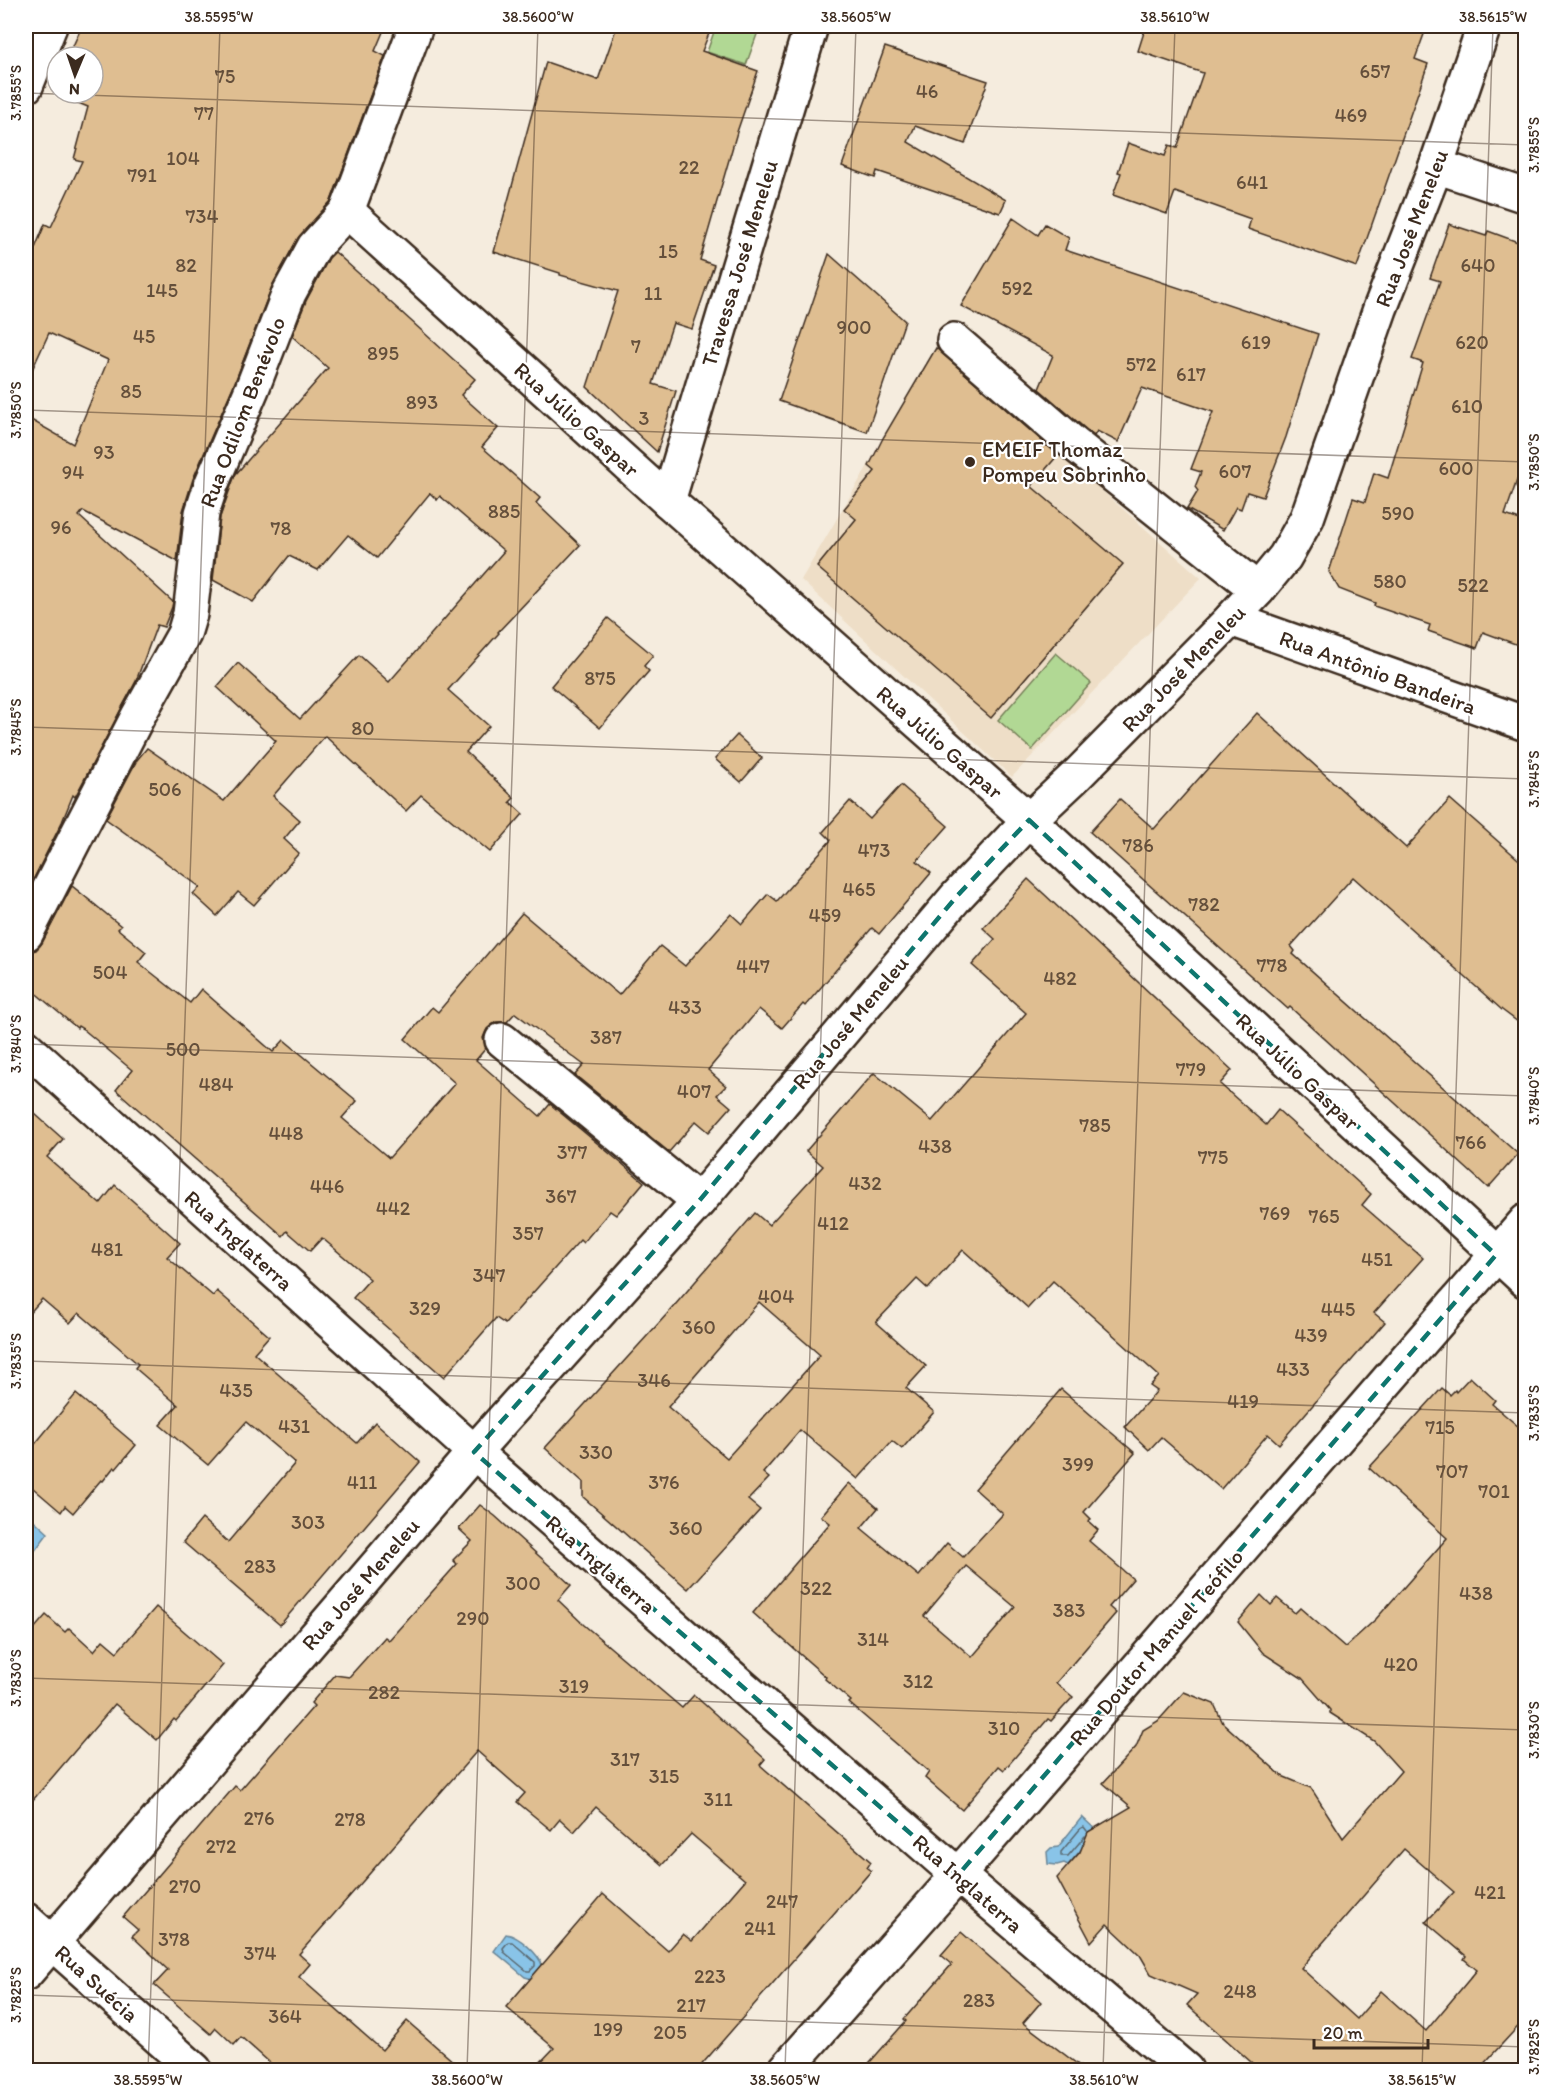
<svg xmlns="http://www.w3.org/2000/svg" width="1551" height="2096" viewBox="0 0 1551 2096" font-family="Itim,sans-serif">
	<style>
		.built { fill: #eedec7 }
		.green { fill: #b1d894; stroke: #768159; stroke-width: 1.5 }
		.water { fill: #89c4e8; stroke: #6a8697; stroke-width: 1.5 }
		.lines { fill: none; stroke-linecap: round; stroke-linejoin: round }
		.shore { stroke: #5a686f; stroke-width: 1.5 }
		.building { fill: #dfbe91; stroke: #3b2a1e; stroke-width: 1.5; fill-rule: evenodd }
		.minor-casing { stroke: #3b2a1e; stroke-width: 38 }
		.minor { stroke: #fff; stroke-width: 33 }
		.marked { fill: none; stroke: #0f766e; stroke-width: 4.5; stroke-dasharray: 12 8; stroke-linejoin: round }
		.ticks { fill: none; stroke: #3b2a1e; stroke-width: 1.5; stroke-opacity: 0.45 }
		.poi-dot { fill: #3b2a1e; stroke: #fff; stroke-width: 2 }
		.labels { text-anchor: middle; stroke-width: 4.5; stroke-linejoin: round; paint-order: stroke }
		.number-label { font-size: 20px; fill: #644f3b }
		.street-label { font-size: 22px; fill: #3b2a1e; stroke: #fff }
		.poi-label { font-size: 22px; fill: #3b2a1e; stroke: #fff; text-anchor: start }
		.neatline { fill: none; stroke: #3b2a1e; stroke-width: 2 }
		.ticks-label { font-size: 15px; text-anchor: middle; fill: #3b2a1e }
	</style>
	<rect width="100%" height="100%" fill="#f5ecde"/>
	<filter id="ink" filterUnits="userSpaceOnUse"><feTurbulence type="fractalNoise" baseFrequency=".0167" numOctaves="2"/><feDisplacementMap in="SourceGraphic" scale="12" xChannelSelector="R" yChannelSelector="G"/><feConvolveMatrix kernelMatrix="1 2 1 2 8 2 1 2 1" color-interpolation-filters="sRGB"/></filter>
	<g filter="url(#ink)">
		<polygon class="built" points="938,346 1201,578 1012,777 801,580"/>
		<g class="green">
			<polygon points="716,26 760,26 746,65 707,52"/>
			<polygon points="1056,653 1091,683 1032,750 998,720"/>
		</g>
		<g class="water">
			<polygon points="26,1513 48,1533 34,1552 26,1545"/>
			<polygon points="1082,1817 1097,1831 1068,1865 1064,1863 1057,1865 1048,1864 1047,1852 1051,1848 1058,1847"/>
			<path d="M506,1934C519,1936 539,1954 543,1967L532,1979L525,1977L494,1951Z"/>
		</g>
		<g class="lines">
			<g class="shore">
				<polyline points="1085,1836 1068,1856 1061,1856 1061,1852 1081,1828 1084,1827 1087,1831"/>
				<polygon points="508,1942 512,1942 535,1962 535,1966 530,1971 527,1971 504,1952 503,1948"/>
			</g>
		</g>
		<g class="building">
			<polygon points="82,26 366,26 383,32 375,51 385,56 331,201 298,238 272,286 235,382 193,479 183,511 177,561 83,511 79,516 173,602 172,607 164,627 157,625 136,681 75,797 73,795 62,822 26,894 26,417 73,444 108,360 49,333 26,383 26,270 45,224 51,227 82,161 74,159 88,107 61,96 62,93 93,93 93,57 68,57"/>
			<polygon points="617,26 712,26 702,51 758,71 737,132 700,260 714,265 692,329 673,323 653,384 676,391 657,452 587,387 618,291 560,275 560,273 494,252 546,62 598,80"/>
			<polygon points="1146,26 1427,26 1415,59 1428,64 1357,267 1248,229 1251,219 1175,192 1167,214 1113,195 1121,173 1118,172 1128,143 1165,156 1169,145 1177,148 1203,73 1138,51"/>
			<polygon points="885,47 988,81 965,144 915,126 908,142 1006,200 1000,213 877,171 875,178 842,166"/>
			<polygon points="1013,218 1038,235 1045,224 1069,238 1065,250 1318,334 1286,437 1263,497 1247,492 1241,509 1236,507 1223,530 1187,509 1198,491 1195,487 1201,472 1191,469 1213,412 1142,388 1118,442 1097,431 1094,436 1039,389 1053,355 961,306"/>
			<polygon points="1449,224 1486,236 1488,231 1526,245 1526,454 1505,515 1526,522 1526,648 1483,632 1477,648 1428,631 1430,625 1374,606 1375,603 1339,589 1329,572 1353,498 1365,502 1374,473 1388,478 1423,363 1412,359 1440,281 1430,278"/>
			<polygon points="335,252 475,379 461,395 498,428 482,447 540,498 536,503 580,545 498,632 499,633 448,690 489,726 466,752 514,798 510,802 523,814 490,852 421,795 406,811 325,736 273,796 300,820 284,839 299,853 254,905 238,892 217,916 193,894 200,887 106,819 137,760 147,748 224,801 276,741 217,687 238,663 300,719 359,655 389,682 504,551 440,496 437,500 430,493 377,558 348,535 318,570 289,556 253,602 213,580 220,517 235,475 328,368 292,336 306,301 329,258"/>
			<polygon points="829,254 905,321 867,432 779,401"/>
			<polygon points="936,348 1058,455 1031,486 1123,564 991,718 817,567 856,519 844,509 875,471 869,466 883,438"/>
			<polygon points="608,618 653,655 644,666 649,671 600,728 551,686"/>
			<polygon points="1257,713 1406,848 1450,799 1526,866 1526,1028 1502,1010 1353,877 1291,946 1295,951 1293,954 1518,1154 1488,1188 1290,1007 1288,1009 1090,832 1120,799 1154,829"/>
			<polygon points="737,735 762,758 741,782 715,759"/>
			<polygon points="901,785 948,826 917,861 931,873 879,934 872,928 805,1006 803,1004 782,1028 759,1009 708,1070 726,1086 717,1095 731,1107 709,1132 696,1121 669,1152 575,1075 584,1065 515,1013 507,1022 496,1022 487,1029 483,1038 486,1048 476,1060 540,1116 550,1104 644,1182 616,1215 610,1211 583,1243 580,1240 505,1324 496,1318 444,1377 353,1298 370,1279 322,1238 310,1251 287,1231 283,1236 116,1090 132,1070 83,1029 78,1026 77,1028 26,985 26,952 36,950 42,943 72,886 121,926 118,929 146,952 138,962 190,1003 201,989 273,1052 284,1040 357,1101 342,1118 389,1158 455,1083 405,1039 432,1007 438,1012 522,913 619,995 660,946 685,966 731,914 742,924 768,894 777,901 831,840 823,832 850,801 870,819"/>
			<path d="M1028,879L1232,1070L1220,1084L1266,1125L1278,1110L1371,1194L1362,1205L1423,1258L1374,1313L1385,1322L1279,1444L1268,1434L1221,1489L1161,1437L1149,1450L1125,1427L1157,1391L1150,1386L1159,1376L1053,1281L1028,1308L963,1250L928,1289L917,1279L876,1322L926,1366L906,1388L934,1412L902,1449L892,1441L858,1479L800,1430L763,1473L769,1478L748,1500L760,1510L688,1589L583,1497V1482L545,1448L668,1313L755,1213L769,1225L823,1166L806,1151L874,1073L932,1121L1026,1013L972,965L995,939L983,928ZM759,1302L820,1355L727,1458L668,1407Z"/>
			<polygon points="26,1106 63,1139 47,1157 100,1204 115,1185 180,1243 167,1257 213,1296 217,1291 269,1336 254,1353 357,1443 375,1422 420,1462 280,1625 183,1542 202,1519 228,1542 295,1463 246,1422 208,1465 160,1425 178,1405 135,1368 138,1364 79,1313 70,1323 42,1299 26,1317"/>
			<path d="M1470,1377L1495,1400L1492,1404L1526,1433V2018L1478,2070H1260L1187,2005L1197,1994L1151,1974L1140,1955L1107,1924L1091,1942L1057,1878L1080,1852L1088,1832L1131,1807L1103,1783L1136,1747L1143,1730L1158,1721L1184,1692L1214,1704L1223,1723L1282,1776L1311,1788L1343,1838L1401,1771L1374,1741L1330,1713V1710L1302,1678L1263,1653L1238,1622L1261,1595L1271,1605L1277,1598L1295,1613L1300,1608L1345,1647L1376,1619L1447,1538L1369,1468L1442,1388L1450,1395L1455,1390L1456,1392ZM1404,1849L1454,1892L1426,1922L1466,1956L1464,1959L1477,1970L1426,2031L1381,1991L1357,2019L1301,1968Z"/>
			<path d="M1061,1389L1135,1453L1084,1512L1091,1519L1088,1521L1098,1530L1089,1541L1133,1579L1109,1607L1116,1613L1056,1683L1073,1697L1051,1721L1048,1719L1004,1770L999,1766L962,1810L925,1778L929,1772L849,1703L851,1701L825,1679L826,1677L753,1613L830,1523L821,1516L849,1483L878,1508L861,1528L919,1576L947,1543L963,1557L1003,1514L975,1489ZM966,1566L1015,1607L972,1657L924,1616Z"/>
			<polygon points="76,1394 136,1445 116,1469 114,1467 103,1481 101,1480 73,1513 65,1506 61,1512 26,1482 26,1455"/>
			<polygon points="480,1505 495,1516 571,1585 558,1600 584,1625 682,1708 694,1695 765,1759 760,1765 871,1862 867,1868 871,1871 697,2070 533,2070 554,2048 506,2007 603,1894 668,1951 683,1934 692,1941 745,1880 691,1834 662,1865 596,1807 574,1832 560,1819 551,1830 517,1802 525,1793 477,1751 299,1954 310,1964 299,1977 382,2050 407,2021 463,2070 278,2070 241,2037 234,2045 216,2028 211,2034 154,1985 168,1970 132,1936 138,1930 123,1917 235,1786 240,1790 314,1706 311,1703 335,1675 349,1677 385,1637 389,1640 457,1564 453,1560 472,1541 459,1529"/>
			<polygon points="156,1607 223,1665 176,1721 174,1719 157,1740 115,1704 26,1808 26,1638 46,1615 65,1632 69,1628 94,1651 103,1640 117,1652"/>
			<polygon points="961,1932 1041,2002 1023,2023 1085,2070 863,2070 906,2021 904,2019 952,1964 941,1955"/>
		</g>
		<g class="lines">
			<g class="minor-casing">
				<g id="minor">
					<polyline points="26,86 50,26"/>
					<polyline points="1436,166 1526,196"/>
					<polyline points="347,211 668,501 1029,820 1526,1281"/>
					<polyline points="954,340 1073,443 1258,590"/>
					<polyline points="668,501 811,26"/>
					<polyline points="1231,619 1526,724"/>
					<polyline points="26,934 138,716 184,634 190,614 202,513 211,485 252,389 289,293 314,247 347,211 416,26"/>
					<polyline points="502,1040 699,1201"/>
					<polyline points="26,1047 474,1452 958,1875 1186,2070"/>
					<polyline points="26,1920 195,2070"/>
					<polyline points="26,1973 474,1452 699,1201 957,896 1029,820 1078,774 1231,619 1258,590 1285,557 1307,518 1380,309 1436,166 1484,26"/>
					<polyline points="785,2070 958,1875 1526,1221"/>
				</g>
			</g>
			<use href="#minor" class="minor"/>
		</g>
	</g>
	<path class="marked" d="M1029,820L1496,1255L958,1875L474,1452L699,1201L957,896Z"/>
	<path class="ticks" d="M26,93L1526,145M26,410L1526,462M26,727L1526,779M26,1044L1526,1096M26,1361L1526,1413M26,1678L1526,1730M26,1995L1526,2047M148,2070L220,26M467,2070L538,26M785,2070L856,26M1103,2070L1175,26M1422,2070L1493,26"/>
	<circle class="poi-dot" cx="970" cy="462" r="6"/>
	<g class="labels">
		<g class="number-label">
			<text x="1375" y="78">657</text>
			<text x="225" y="83">75</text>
			<text x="927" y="98">46</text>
			<text x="204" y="120">77</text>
			<text x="1351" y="122">469</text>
			<text x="183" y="165">104</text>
			<text x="689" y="174">22</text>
			<text x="142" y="182">791</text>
			<text x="1252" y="189">641</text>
			<text x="202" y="223">734</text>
			<text x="668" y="258">15</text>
			<text x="186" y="272">82</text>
			<text x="1478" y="272">640</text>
			<text x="1017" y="295">592</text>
			<text x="162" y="297">145</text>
			<text x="653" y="300">11</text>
			<text x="854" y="334">900</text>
			<text x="144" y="343">45</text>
			<text x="1256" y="349">619</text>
			<text x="1472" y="349">620</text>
			<text x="636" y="353">7</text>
			<text x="383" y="360">895</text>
			<text x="1141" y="371">572</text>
			<text x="1191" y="381">617</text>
			<text x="131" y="398">85</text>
			<text x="422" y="409">893</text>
			<text x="1467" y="413">610</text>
			<text x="644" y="425">3</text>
			<text x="104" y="459">93</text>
			<text x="1456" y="475">600</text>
			<text x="1235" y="478">607</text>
			<text x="73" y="479">94</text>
			<text x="504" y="518">885</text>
			<text x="1398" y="520">590</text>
			<text x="61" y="534">96</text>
			<text x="281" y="535">78</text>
			<text x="1390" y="588">580</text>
			<text x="1473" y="592">522</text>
			<text x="600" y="685">875</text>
			<text x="363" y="735">80</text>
			<text x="165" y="796">506</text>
			<text x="1138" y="852">786</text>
			<text x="874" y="857">473</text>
			<text x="859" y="896">465</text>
			<text x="1204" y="911">782</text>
			<text x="825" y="922">459</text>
			<text x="1272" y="972">778</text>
			<text x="753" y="973">447</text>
			<text x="110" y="979">504</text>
			<text x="1060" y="985">482</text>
			<text x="685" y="1014">433</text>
			<text x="606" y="1044">387</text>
			<text x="183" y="1056">500</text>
			<text x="1191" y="1076">779</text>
			<text x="216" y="1091">484</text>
			<text x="694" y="1098">407</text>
			<text x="1095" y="1132">785</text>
			<text x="286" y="1140">448</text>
			<text x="1471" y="1149">766</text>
			<text x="935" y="1153">438</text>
			<text x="572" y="1159">377</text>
			<text x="1213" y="1164">775</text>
			<text x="865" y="1190">432</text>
			<text x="327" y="1193">446</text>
			<text x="561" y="1203">367</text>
			<text x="393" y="1215">442</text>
			<text x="1275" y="1220">769</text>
			<text x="1324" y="1223">765</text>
			<text x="833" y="1230">412</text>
			<text x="528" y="1240">357</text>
			<text x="107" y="1256">481</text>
			<text x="1377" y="1266">451</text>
			<text x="489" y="1282">347</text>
			<text x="776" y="1303">404</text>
			<text x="425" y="1315">329</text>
			<text x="1338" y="1316">445</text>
			<text x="699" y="1334">360</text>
			<text x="1311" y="1342">439</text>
			<text x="1293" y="1376">433</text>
			<text x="654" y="1387">346</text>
			<text x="236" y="1397">435</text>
			<text x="1243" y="1408">419</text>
			<text x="294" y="1433">431</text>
			<text x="1440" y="1434">715</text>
			<text x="596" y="1459">330</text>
			<text x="1078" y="1471">399</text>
			<text x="1452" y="1478">707</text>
			<text x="362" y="1489">411</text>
			<text x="664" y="1489">376</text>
			<text x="1494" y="1498">701</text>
			<text x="308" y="1529">303</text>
			<text x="686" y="1535">360</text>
			<text x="260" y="1573">283</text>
			<text x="523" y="1590">300</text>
			<text x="816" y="1595">322</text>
			<text x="1476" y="1600">438</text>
			<text x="1069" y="1617">383</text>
			<text x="473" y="1625">290</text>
			<text x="873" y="1646">314</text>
			<text x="1401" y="1671">420</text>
			<text x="918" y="1688">312</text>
			<text x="574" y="1693">319</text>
			<text x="384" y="1699">282</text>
			<text x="1004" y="1735">310</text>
			<text x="625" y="1766">317</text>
			<text x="664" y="1783">315</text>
			<text x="718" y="1806">311</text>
			<text x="259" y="1825">276</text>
			<text x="350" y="1826">278</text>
			<text x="221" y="1853">272</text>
			<text x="185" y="1893">270</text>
			<text x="1490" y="1899">421</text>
			<text x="782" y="1908">247</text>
			<text x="760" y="1935">241</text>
			<text x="174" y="1946">378</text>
			<text x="260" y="1960">374</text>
			<text x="710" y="1983">223</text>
			<text x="1240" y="1998">248</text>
			<text x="979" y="2007">283</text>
			<text x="691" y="2012">217</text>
			<text x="285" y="2023">364</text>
			<text x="608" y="2036">199</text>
			<text x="670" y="2039">205</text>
		</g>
		<g class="street-label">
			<text transform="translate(1411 228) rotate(-69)" y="8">Rua José Meneleu</text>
			<text transform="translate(739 263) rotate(-73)" y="8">Travessa José Meneleu</text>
			<text transform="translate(242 412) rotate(-69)" y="8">Rua Odilom Benévolo</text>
			<text transform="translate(577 419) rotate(42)" y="8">Rua Júlio Gaspar</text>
			<text transform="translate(1183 668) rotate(-46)" y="8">Rua José Meneleu</text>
			<text transform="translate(1378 672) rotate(20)" y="8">Rua Antônio Bandeira</text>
			<text transform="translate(940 742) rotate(41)" y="8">Rua Júlio Gaspar</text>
			<text transform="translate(850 1022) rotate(-50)" y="8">Rua José Meneleu</text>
			<text transform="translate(1298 1071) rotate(43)" y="8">Rua Júlio Gaspar</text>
			<text transform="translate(239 1240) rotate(42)" y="8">Rua Inglaterra</text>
			<text transform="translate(601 1564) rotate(41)" y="8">Rua Inglaterra</text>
			<text transform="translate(360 1584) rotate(-49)" y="8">Rua José Meneleu</text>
			<text transform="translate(1156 1647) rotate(-49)" y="8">Rua Doutor Manuel Teófilo</text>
			<text transform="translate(968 1883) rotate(41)" y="8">Rua Inglaterra</text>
			<text transform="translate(97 1983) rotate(42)" y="8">Rua Suécia</text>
		</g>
		<g class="poi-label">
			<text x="982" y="457">EMEIF Thomaz<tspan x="982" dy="25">Pompeu Sobrinho</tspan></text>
		</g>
	</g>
	<rect width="1551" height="2096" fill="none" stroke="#fff" stroke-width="66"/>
	<g transform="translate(75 75) rotate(182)"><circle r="28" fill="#ffffff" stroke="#b1aaa5" stroke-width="1.5"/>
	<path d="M0-4.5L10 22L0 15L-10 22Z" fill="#3b2a1e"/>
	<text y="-9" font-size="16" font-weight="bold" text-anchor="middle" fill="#3b2a1e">N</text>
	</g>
	<path d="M1314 2039v9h114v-9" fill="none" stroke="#3b2a1e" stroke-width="3"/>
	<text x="1323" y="2039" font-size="18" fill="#3b2a1e" stroke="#ffffff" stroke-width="4.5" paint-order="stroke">20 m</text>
	<rect x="33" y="33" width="1485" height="2030" class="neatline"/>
	<g class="ticks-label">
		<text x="219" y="22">38.5595°W</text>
		<text x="538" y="22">38.5600°W</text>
		<text x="856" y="22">38.5605°W</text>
		<text x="1175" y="22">38.5610°W</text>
		<text x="1493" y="22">38.5615°W</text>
		<text transform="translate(16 93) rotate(-90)" y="5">3.7855°S</text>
		<text transform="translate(1534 145) rotate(-90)" y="5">3.7855°S</text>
		<text transform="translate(16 410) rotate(-90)" y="5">3.7850°S</text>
		<text transform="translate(1534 462) rotate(-90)" y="5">3.7850°S</text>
		<text transform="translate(16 727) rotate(-90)" y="5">3.7845°S</text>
		<text transform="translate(1534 779) rotate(-90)" y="5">3.7845°S</text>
		<text transform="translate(16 1044) rotate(-90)" y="5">3.7840°S</text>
		<text transform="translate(1534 1096) rotate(-90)" y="5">3.7840°S</text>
		<text transform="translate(16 1361) rotate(-90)" y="5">3.7835°S</text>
		<text transform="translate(1534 1413) rotate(-90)" y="5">3.7835°S</text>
		<text transform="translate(16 1678) rotate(-90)" y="5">3.7830°S</text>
		<text transform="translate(1534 1730) rotate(-90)" y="5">3.7830°S</text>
		<text transform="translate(16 1995) rotate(-90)" y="5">3.7825°S</text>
		<text transform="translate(1534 2047) rotate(-90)" y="5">3.7825°S</text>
		<text x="148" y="2085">38.5595°W</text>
		<text x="467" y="2085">38.5600°W</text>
		<text x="785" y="2085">38.5605°W</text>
		<text x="1104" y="2085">38.5610°W</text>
		<text x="1422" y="2085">38.5615°W</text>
	</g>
</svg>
